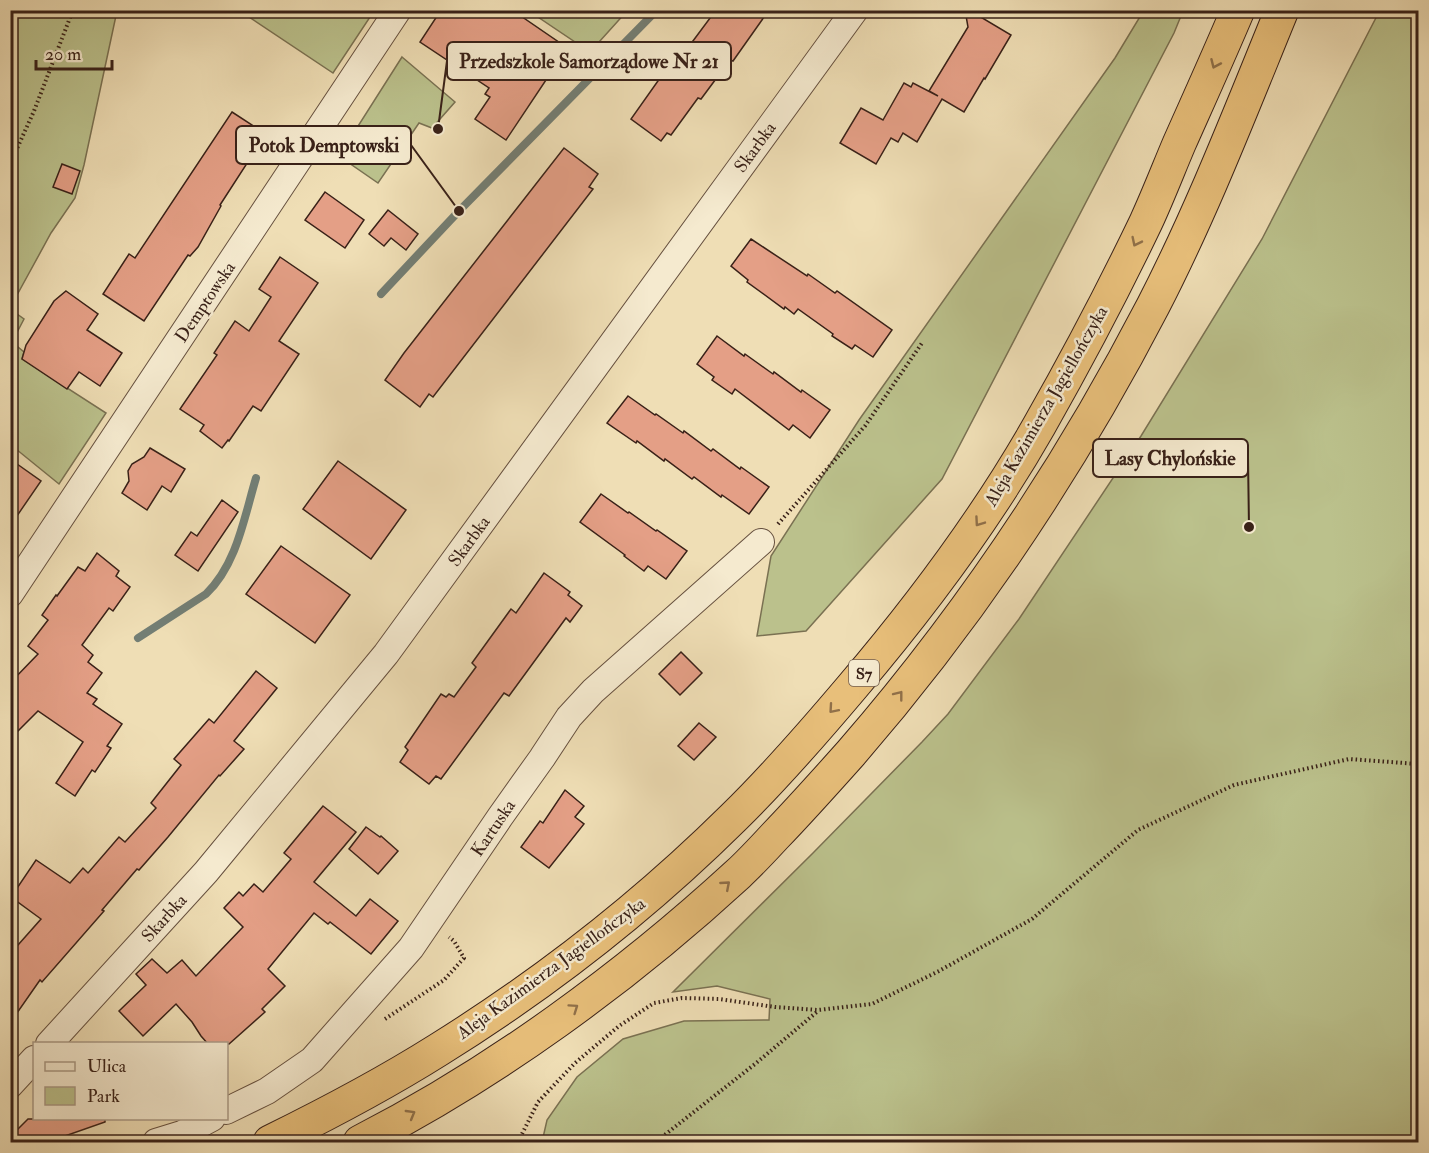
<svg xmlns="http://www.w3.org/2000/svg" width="1429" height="1153" viewBox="0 0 1429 1153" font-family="'IM FELL Double Pica',serif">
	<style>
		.green { fill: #bbc18c; stroke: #7a7152; stroke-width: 1.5 }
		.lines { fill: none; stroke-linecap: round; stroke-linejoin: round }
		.stream { stroke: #737e74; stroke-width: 8 }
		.building { fill: #e49f86; stroke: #392118; stroke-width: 1.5 }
		.street-casing { stroke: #66503f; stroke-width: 28 }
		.highway-casing { stroke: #392118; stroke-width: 35 }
		.path { stroke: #392118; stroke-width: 4; stroke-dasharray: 1.5 3; stroke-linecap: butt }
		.street { stroke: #f5eacf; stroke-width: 26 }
		.highway { stroke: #e8bf7a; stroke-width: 33 }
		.oneway { stroke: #907049 }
		.labels { text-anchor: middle; stroke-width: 5; stroke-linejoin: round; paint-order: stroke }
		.shield { fill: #f5eacf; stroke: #715d4f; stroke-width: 1.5 }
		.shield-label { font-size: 16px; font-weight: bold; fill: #392118 }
		.street-label { font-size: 18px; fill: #392118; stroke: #f5eacf }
		.leader { fill: none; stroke: #392118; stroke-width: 2 }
		.callout-dot { fill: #392118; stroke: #f5eacf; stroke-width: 2 }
		.callout { fill: #f5eacf; stroke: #392118; stroke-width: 2 }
		.callout-label { font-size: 20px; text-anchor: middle; font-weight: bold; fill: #392118 }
	</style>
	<rect width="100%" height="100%" fill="#efdeb5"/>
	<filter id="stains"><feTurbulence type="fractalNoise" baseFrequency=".00333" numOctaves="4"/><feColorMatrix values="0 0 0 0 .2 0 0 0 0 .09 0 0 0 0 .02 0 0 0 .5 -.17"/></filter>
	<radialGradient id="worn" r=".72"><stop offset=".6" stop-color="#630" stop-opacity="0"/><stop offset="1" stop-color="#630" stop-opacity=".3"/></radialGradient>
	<g class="green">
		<polygon points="1144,10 1183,11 1174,33 942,479 806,631 757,636 771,556 859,420 1115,58"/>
		<polygon points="1380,10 1418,11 1418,1142 542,1142 547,1120 577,1077 623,1039 684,1021 769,1020 770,999 717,986 673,992 813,853 922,742 948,714 1019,619 1141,436 1262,239"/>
		<polygon points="11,11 117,11 84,165 75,198 51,233 11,306"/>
		<polygon points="240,11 374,11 333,73"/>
		<polygon points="529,11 627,11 590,52"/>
		<polygon points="402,57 455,102 432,128 419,123 378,183 339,156"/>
		<polygon points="10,309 24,319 12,342 24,352 22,359 106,413 59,484 11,445"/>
	</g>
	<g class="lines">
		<g class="stream">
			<polyline points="381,294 459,211 657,10"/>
			<path d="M138,638L206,594C237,564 244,518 256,478"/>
		</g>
	</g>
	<g class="building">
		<polygon points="441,10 512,10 563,45 542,78 546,80 506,140 475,119 490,97 485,94 489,88 420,42"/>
		<polygon points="716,10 769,10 733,61 730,60 701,99 698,98 671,135 667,133 661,141 631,119 665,71 667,73 685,48 687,49"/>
		<polygon points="965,10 969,10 1011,35 985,79 984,78 964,112 942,99 917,142 903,133 898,142 891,138 876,164 840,143 861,108 883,120 904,83 911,87 913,83 938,96 929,91 968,27"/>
		<polygon points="232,112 266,134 220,205 221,206 198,247 190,256 188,255 144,321 103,294 129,254 135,258"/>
		<polygon points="564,148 598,174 589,187 593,189 433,397 429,394 420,407 385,380 404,353"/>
		<polygon points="62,164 80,171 72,194 53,187"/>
		<polygon points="325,192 364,220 345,248 305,220"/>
		<polygon points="388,210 418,234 406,250 391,238 384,246 369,234"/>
		<polygon points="751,239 807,276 808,274 835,293 837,291 892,330 873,357 855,345 852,349 832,336 833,334 798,309 794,314 785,307 784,309 747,282 748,280 731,266"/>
		<polygon points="280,257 318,283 279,341 299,354 261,411 253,406 229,441 228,440 222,448 200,431 204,425 180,409 217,355 214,353 235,321 249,331 271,297 259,289"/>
		<polygon points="66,291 98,314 87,330 122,353 100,386 79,372 67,389 22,359 26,345 54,301"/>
		<polygon points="717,336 744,356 745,354 773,374 774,372 801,392 802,390 830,410 810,438 793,425 789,430 735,389 732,394 712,380 714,377 697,364"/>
		<polygon points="628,396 655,415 656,414 683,433 684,431 711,451 713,449 740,469 741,467 769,487 749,514 722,495 721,497 694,477 692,479 665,459 664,461 637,441 636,443 607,423"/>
		<polygon points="150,448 185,469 171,492 162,486 147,510 122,493 129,481 128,471 132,464 144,457"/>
		<polygon points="10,459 41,481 10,526"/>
		<polygon points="338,461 406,510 371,559 303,509"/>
		<polygon points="601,494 628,513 629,512 656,531 657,530 687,551 666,579 648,566 644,571 624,556 625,555 580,522"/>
		<polygon points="222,500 238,512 198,571 175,555 191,532 197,536"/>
		<polygon points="281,546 350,595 315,643 246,594"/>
		<polygon points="97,553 119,571 116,576 130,587 113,611 109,608 82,645 93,655 88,662 102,673 87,693 97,699 93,704 122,724 107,746 111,748 95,772 92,770 75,796 56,783 83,742 38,711 10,739 10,683 38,654 28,646 48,620 42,615 56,595 57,596 78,567 85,571"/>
		<polygon points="544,573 570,592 568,595 582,606 570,622 566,618 509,696 504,693 441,779 436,776 429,784 400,762 408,750 405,747 441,694 446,697 449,694 454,697 476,667 472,663 511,609 516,613"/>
		<polygon points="681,652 702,673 680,695 659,674"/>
		<polygon points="256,671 277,688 234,741 244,749 220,776 219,775 168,837 139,870 137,869 102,910 104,911 42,982 40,980 10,1023 10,954 41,919 11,897 36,860 70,883 83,868 88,873 119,837 125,842 156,808 151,803 181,765 174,759 209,719 214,723"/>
		<polygon points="699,723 716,737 694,760 678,746"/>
		<polygon points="565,790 584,806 575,817 584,824 549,868 521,847 540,821 543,823"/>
		<polygon points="323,806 356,832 314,882 356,916 370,899 398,921 371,954 330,922 328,924 314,913 268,969 285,986 262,1009 265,1012 229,1044 208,1044 201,1036 192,1022 176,1004 143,1036 119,1011 146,985 136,974 152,959 167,973 182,960 196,976 243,927 224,908 239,892 243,896 254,884 263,892 291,859 284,853"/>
		<polygon points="366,827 380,837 381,836 398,851 378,874 349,849"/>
		<polygon points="28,1119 105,1119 105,1122 45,1143 10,1143 10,1137"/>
	</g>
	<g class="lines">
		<g class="street-casing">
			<g id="street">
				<polyline points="10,594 398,10"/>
				<polyline points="49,1044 206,872 386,654 855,10"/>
				<polyline points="10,1085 34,1059"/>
				<polyline points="226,1111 267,1091 312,1060 411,948 500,817 542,758 569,717 593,691 761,542"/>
				<polyline points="156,1142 182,1134 212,1118"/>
			</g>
		</g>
		<g class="highway-casing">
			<g id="highway">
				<path d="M270,1142C327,1114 384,1084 438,1050C544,984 644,906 733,818C775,777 814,732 852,687C921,606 986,519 1039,426C1077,359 1113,291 1146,222C1158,196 1168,170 1179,144C1199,99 1219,55 1238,10"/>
				<path d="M360,1142C495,1073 626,977 738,874C751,862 763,849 775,836C801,809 826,781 851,753C969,617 1070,466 1153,306C1202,211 1241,110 1282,10"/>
			</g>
		</g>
		<g class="path">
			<polyline points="1066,10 1067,11"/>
			<polyline points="10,164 34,111 73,10"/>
			<polyline points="778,524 865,426 922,343"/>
			<polyline points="385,1019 444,980 464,958 454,941 449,937"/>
			<polyline points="518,1142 538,1102 575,1063 619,1026 654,1003 682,998 719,999 775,1007 818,1010 872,1004 939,971 1032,919 1138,830 1234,785 1349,759 1418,764"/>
			<polyline points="660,1142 662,1137 755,1064 818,1011"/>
		</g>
		<use href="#street" class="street"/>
		<use href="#highway" class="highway"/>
	</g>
	<defs><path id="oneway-chevron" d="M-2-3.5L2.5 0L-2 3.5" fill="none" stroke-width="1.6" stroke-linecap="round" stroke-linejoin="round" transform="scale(1.5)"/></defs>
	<g class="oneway">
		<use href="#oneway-chevron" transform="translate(1215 64) rotate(114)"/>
		<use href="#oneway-chevron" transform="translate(1136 242) rotate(116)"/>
		<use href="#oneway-chevron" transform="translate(979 522) rotate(125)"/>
		<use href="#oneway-chevron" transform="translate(899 695) rotate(-52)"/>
		<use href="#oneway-chevron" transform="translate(833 709) rotate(131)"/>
		<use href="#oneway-chevron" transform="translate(726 885) rotate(-41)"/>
		<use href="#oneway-chevron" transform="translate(574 1008) rotate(-35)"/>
		<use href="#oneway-chevron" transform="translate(411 1114) rotate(-30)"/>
	</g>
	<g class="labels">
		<rect class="shield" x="849" y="660" width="30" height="26" rx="4.5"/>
		<g class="shield-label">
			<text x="864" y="679">S7</text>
		</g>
		<g class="street-label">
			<text transform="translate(755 147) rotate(-54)" y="6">Skarbka</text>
			<text transform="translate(205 302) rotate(-56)" y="6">Demptowska</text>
			<text transform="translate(1046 406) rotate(-60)" y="6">Aleja Kazimierza Jagiellończyka</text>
			<text transform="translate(469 541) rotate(-54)" y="6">Skarbka</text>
			<text transform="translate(493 828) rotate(-56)" y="6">Kartuska</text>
			<text transform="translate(164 918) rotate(-48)" y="6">Skarbka</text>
			<text transform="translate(551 968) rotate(-36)" y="6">Aleja Kazimierza Jagiellończyka</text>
		</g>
	</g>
	<path class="leader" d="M438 129L447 61M459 211L411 145M1249 527L1248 458"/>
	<g class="callout-dot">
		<circle cx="438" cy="129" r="6"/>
		<circle cx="459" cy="211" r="6"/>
		<circle cx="1249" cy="527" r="6"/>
	</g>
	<g class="callout">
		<rect x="447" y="42" width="284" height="38" rx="6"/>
		<rect x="236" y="126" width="175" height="38" rx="6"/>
		<rect x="1093" y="439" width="155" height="38" rx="6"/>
	</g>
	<g class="callout-label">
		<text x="589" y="68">Przedszkole Samorządowe Nr 21</text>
		<text x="324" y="152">Potok Demptowski</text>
		<text x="1170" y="465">Lasy Chylońskie</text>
	</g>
	<rect width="1429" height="1153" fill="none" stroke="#efdeb5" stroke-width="36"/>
	<rect x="12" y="12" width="1405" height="1129" fill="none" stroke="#392118" stroke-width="3"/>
	<rect x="18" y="18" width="1393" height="1117" fill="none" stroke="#392118" stroke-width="1.5"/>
	<rect x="33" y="1042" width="195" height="78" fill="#f5eacf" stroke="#aa9a86" stroke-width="1.5"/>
	<rect x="45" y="1062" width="30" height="9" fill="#f5eacf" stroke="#aa9a86" stroke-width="1.5"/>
	<text x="87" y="1072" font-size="18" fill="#392118">Ulica</text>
	<rect x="45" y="1087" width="30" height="18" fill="#bbc18c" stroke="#aa9a86" stroke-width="1.5"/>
	<text x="87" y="1102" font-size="18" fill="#392118">Park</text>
	<path d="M36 60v9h76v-9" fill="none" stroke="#392118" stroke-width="3"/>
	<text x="45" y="60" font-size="18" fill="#392118" stroke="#f5eacf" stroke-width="4.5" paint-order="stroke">20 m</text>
	<rect width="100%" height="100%" filter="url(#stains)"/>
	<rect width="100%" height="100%" fill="url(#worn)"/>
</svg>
